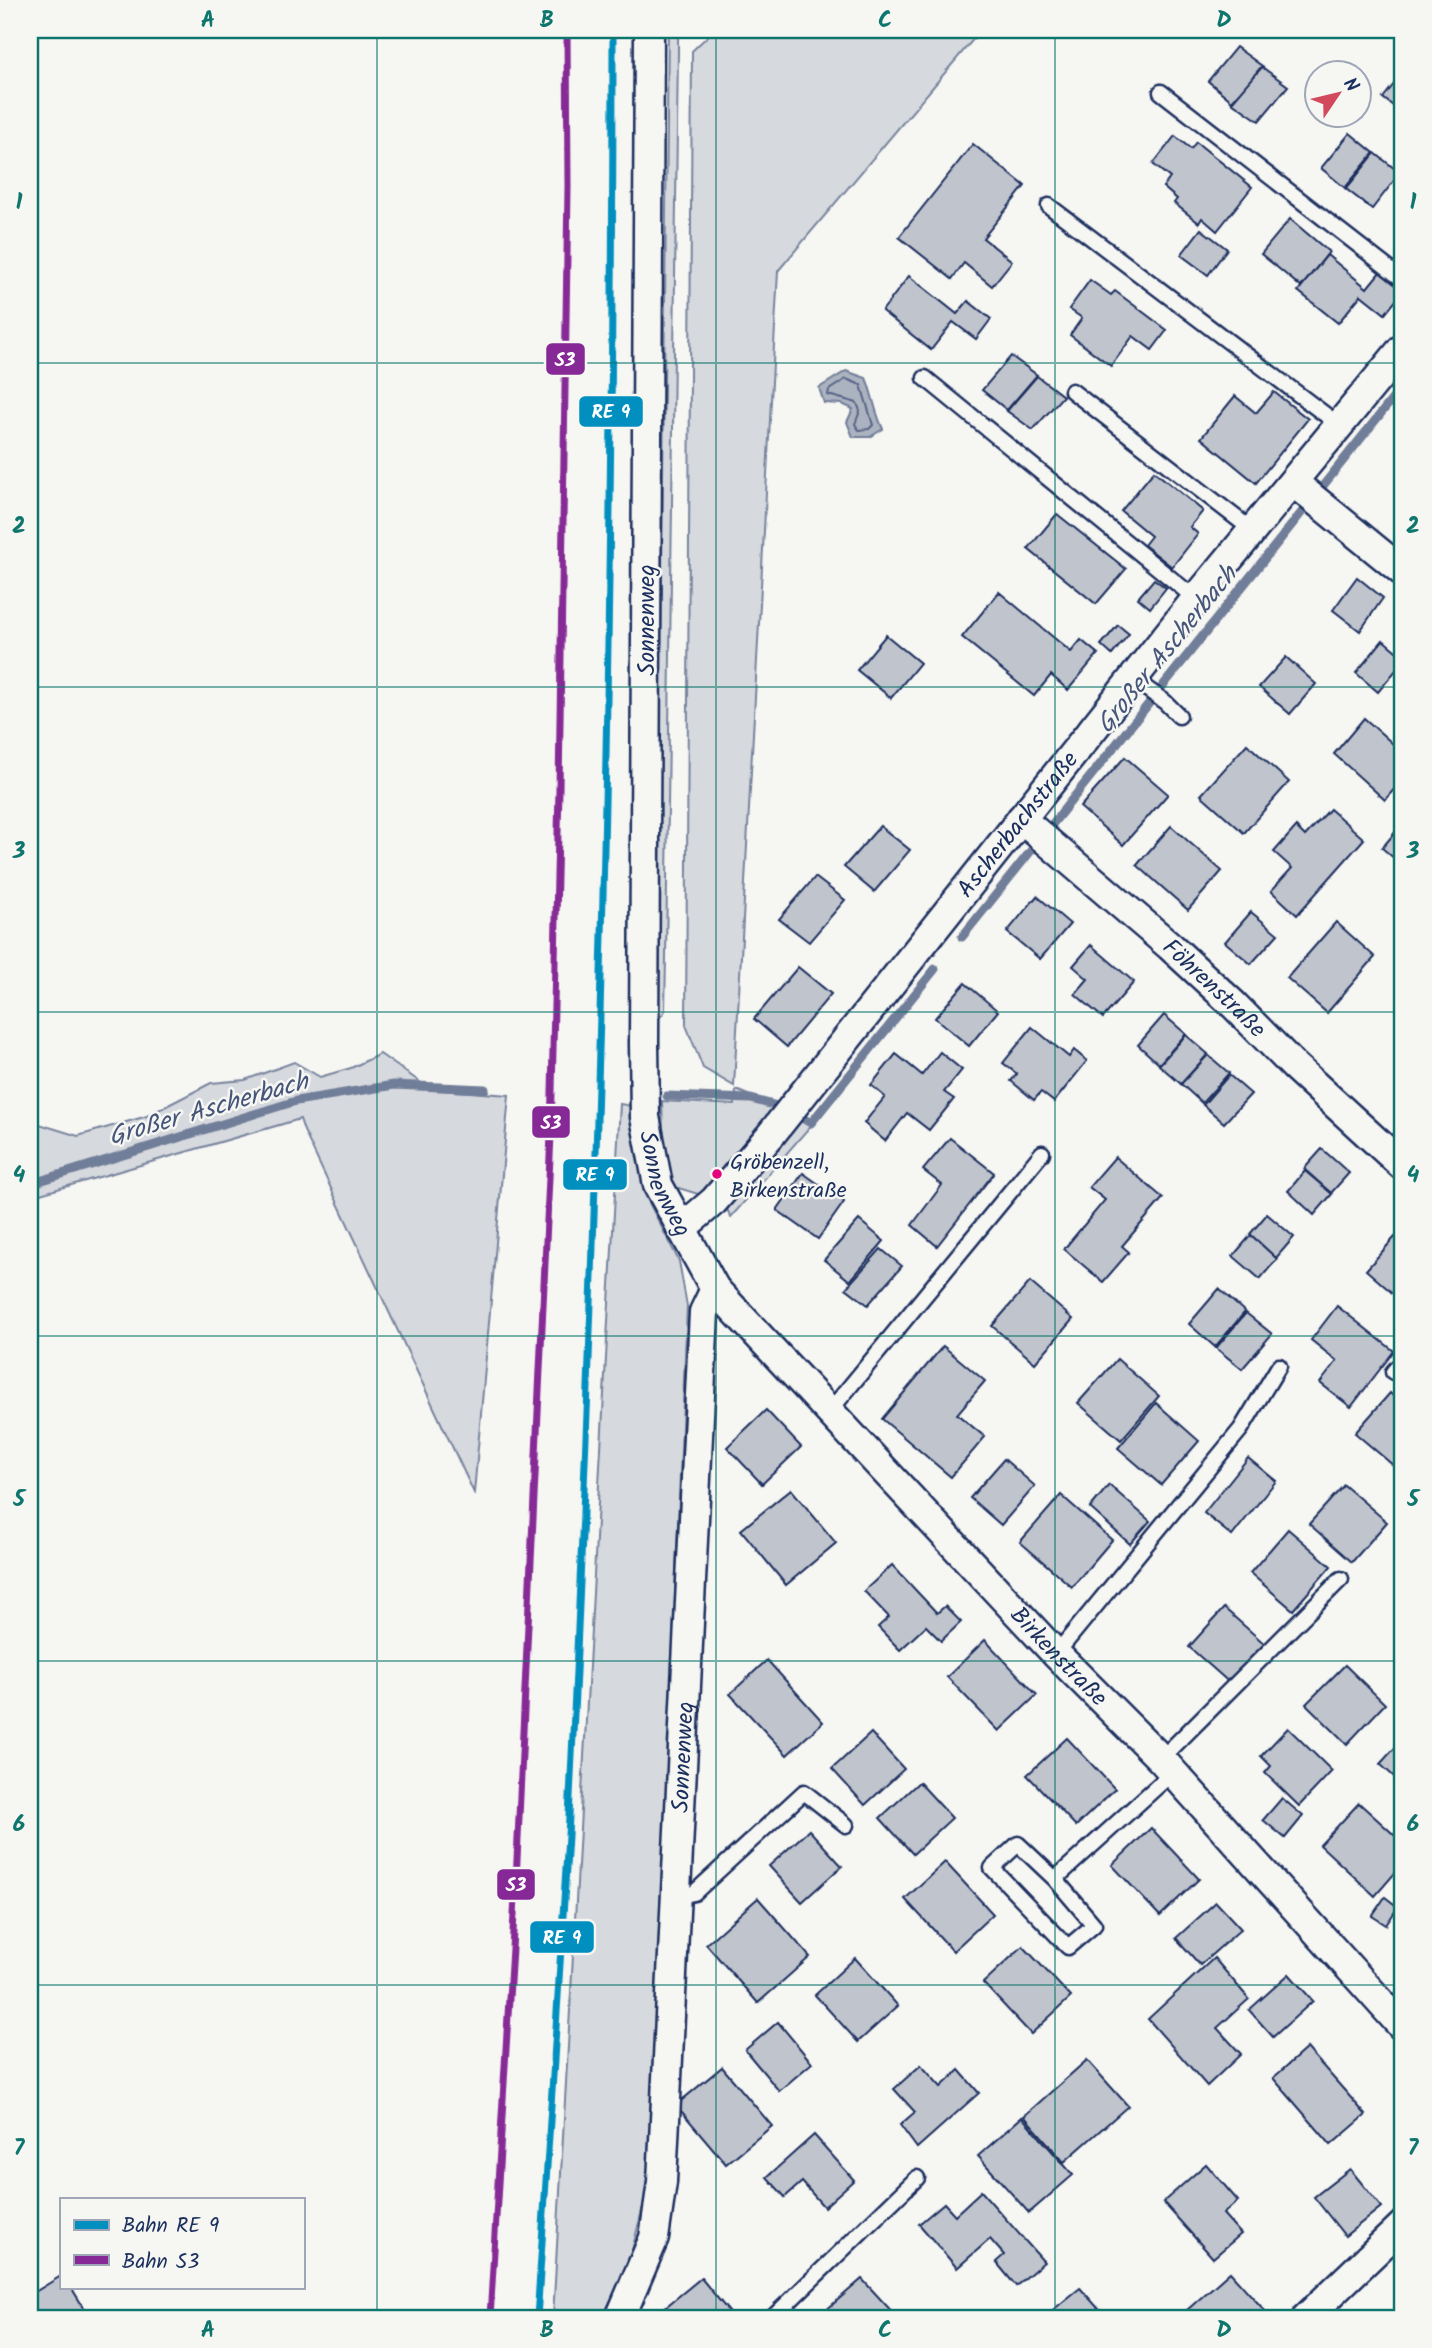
<svg xmlns="http://www.w3.org/2000/svg" width="1432" height="2348" viewBox="0 0 1432 2348" font-family="Kalam,sans-serif">
	<style>
		.green { fill: #d6d9dd; stroke: #78849e; stroke-width: 2 }
		.water { fill: #abb2c0; stroke: #717e99; stroke-width: 2 }
		.lines { fill: none; stroke-linecap: round; stroke-linejoin: round }
		.shore { stroke: #556385; stroke-width: 2 }
		.stream { stroke: #717e99; stroke-width: 9 }
		.building { fill: #c0c4cd; stroke: #1b2f5e; stroke-width: 2 }
		.service-casing { stroke: #1b2f5e; stroke-width: 19 }
		.minor-casing { stroke: #1b2f5e; stroke-width: 33 }
		.service { stroke: #f6f6f2; stroke-width: 14 }
		.minor { stroke: #f6f6f2; stroke-width: 28 }
		.rail-1-casing { stroke: #f6f6f2; stroke-width: 12 }
		.rail-2-casing { stroke: #f6f6f2; stroke-width: 12 }
		.rail-1 { stroke: #008fbf; stroke-width: 7 }
		.rail-2 { stroke: #862996; stroke-width: 7 }
		.grid { fill: none; stroke: #0f766e; stroke-width: 2; stroke-opacity: 0.55 }
		.bus-dot { fill: #e5007d; stroke: #f6f6f2; stroke-width: 2.5 }
		.labels { text-anchor: middle; stroke-width: 5; stroke-linejoin: round; paint-order: stroke }
		.bus-label { font-size: 22px; fill: #1b2f5e; stroke: #f6f6f2; text-anchor: start }
		.street-label { font-size: 24px; fill: #1b2f5e; stroke: #f6f6f2 }
		.water-label { font-size: 26px; font-style: italic; fill: #46567b; stroke: #f6f6f2 }
		.line-badge { stroke: #f6f6f2; stroke-width: 2.5 }
		.badge-label { font-size: 19px; text-anchor: middle; font-weight: bold; fill: #fff }
		.neatline { fill: none; stroke: #0f766e; stroke-width: 2.5 }
		.grid-label { font-size: 23px; text-anchor: middle; font-weight: bold; fill: #0f766e }
	</style>
	<rect width="100%" height="100%" fill="#f6f6f2"/>
	<filter id="ink" filterUnits="userSpaceOnUse"><feTurbulence type="fractalNoise" baseFrequency=".0143" numOctaves="2"/><feDisplacementMap in="SourceGraphic" scale="14" xChannelSelector="R" yChannelSelector="G"/><feConvolveMatrix kernelMatrix="1 2 1 2 8 2 1 2 1" color-interpolation-filters="sRGB"/></filter>
	<g filter="url(#ink)">
		<g class="green">
			<polygon points="668,30 678,30 678,51 666,958 665,1011 657,1021"/>
			<polygon points="714,30 981,30 778,271 734,1086 703,1068 686,1025 692,51"/>
			<polygon points="380,1054 430,1089 509,1095 474,1493 304,1131 300,1119 30,1197 30,1121 78,1136 147,1116 211,1083 245,1080 294,1062 320,1077 351,1068"/>
			<polygon points="736,1090 814,1122 731,1217 717,1191 698,1194 675,1187 664,1158 662,1101 735,1105"/>
			<polygon points="620,1104 632,1106 644,1193 679,1261 687,1306 651,2175 628,2266 602,2318 553,2318"/>
		</g>
		<path class="water" d="M846,371L866,378C873,395 875,413 883,429L870,437H853L847,422L853,409L842,404L824,403L819,388Z"/>
		<g class="lines">
			<polygon class="shore" points="846,379 861,385 873,425 869,429 859,430 855,424 860,411 857,403 828,395 829,390"/>
			<g class="stream">
				<polyline points="962,937 1402,387"/>
				<polyline points="667,1096 751,1099 785,1108 811,1123 935,969"/>
				<polyline points="30,1184 296,1101 394,1085 485,1089"/>
			</g>
		</g>
		<g class="building">
			<polygon points="1236,47 1262,66 1232,101 1208,81"/>
			<polygon points="1262,67 1288,86 1259,121 1232,102"/>
			<polygon points="1402,74 1402,113 1383,98"/>
			<polygon points="1350,133 1374,153 1345,188 1321,168"/>
			<polygon points="1175,136 1191,149 1196,142 1252,187 1217,231 1202,218 1199,223 1174,203 1177,199 1163,187 1170,178 1153,164"/>
			<polygon points="973,144 1025,186 983,238 1012,261 992,286 964,263 952,279 899,237"/>
			<polygon points="1375,153 1400,173 1372,209 1346,189"/>
			<polygon points="1290,219 1329,252 1301,287 1261,254"/>
			<polygon points="1201,229 1227,249 1208,275 1181,255"/>
			<polygon points="1327,255 1367,288 1380,272 1402,290 1402,293 1385,314 1361,295 1338,323 1298,291"/>
			<polygon points="909,276 957,314 968,301 991,319 976,339 953,322 931,350 882,311"/>
			<polygon points="1090,280 1111,295 1115,291 1167,330 1152,350 1133,336 1111,366 1070,335 1082,318 1069,309"/>
			<polygon points="1011,356 1037,375 1007,410 982,390"/>
			<polygon points="1037,376 1063,396 1033,430 1007,411"/>
			<polygon points="1274,392 1308,419 1256,483 1201,438 1235,396 1256,413"/>
			<polygon points="1154,471 1203,511 1190,527 1198,534 1172,567 1144,545 1151,536 1121,511"/>
			<polygon points="1057,514 1126,569 1096,604 1028,549"/>
			<polygon points="1357,577 1383,598 1360,631 1333,610"/>
			<polygon points="1154,579 1166,588 1150,608 1138,598"/>
			<polygon points="999,592 1071,652 1081,640 1098,654 1068,690 1051,675 1034,696 962,637"/>
			<polygon points="1118,625 1129,634 1112,655 1101,645"/>
			<polygon points="886,635 920,663 891,698 857,670"/>
			<polygon points="1383,640 1402,656 1402,663 1378,692 1356,673"/>
			<polygon points="1286,657 1316,684 1290,714 1259,687"/>
			<polygon points="1364,718 1402,752 1402,780 1385,800 1334,754"/>
			<polygon points="1247,744 1289,782 1244,833 1201,795"/>
			<polygon points="1125,757 1168,794 1123,845 1080,807"/>
			<polygon points="1330,809 1364,839 1297,915 1271,891 1292,868 1274,852 1296,827 1305,836"/>
			<polygon points="1402,824 1402,865 1382,848"/>
			<polygon points="880,826 910,850 874,892 844,867"/>
			<polygon points="1171,826 1222,871 1188,910 1137,865"/>
			<polygon points="815,877 845,900 809,942 779,919"/>
			<polygon points="1037,896 1070,924 1040,959 1007,932"/>
			<polygon points="1251,912 1278,934 1251,964 1225,942"/>
			<polygon points="1336,922 1375,957 1327,1013 1287,978"/>
			<polygon points="1091,945 1134,982 1103,1018 1075,994 1088,979 1073,966"/>
			<polygon points="798,967 831,994 787,1047 754,1019"/>
			<polygon points="965,983 998,1011 969,1046 935,1018"/>
			<polygon points="1164,1015 1186,1034 1159,1064 1138,1045"/>
			<polygon points="1032,1027 1069,1057 1074,1050 1087,1061 1054,1102 1041,1092 1034,1100 1011,1081 1017,1074 1003,1063"/>
			<polygon points="1186,1035 1208,1054 1181,1084 1159,1065"/>
			<polygon points="940,1052 962,1070 944,1092 954,1099 929,1130 907,1113 885,1141 864,1123 885,1097 871,1085 896,1054 922,1075"/>
			<polygon points="1208,1055 1229,1073 1202,1103 1181,1084"/>
			<polygon points="1229,1075 1251,1094 1224,1123 1203,1105"/>
			<polygon points="950,1138 994,1173 937,1246 912,1225 942,1185 923,1170"/>
			<polygon points="1322,1149 1349,1173 1331,1193 1304,1169"/>
			<polygon points="1115,1157 1163,1198 1122,1246 1129,1252 1103,1282 1064,1249 1105,1200 1089,1187"/>
			<polygon points="1305,1171 1332,1194 1314,1215 1288,1191"/>
			<polygon points="803,1173 844,1202 818,1239 777,1210"/>
			<polygon points="1267,1214 1294,1237 1276,1258 1250,1234"/>
			<polygon points="859,1220 884,1241 850,1281 824,1260"/>
			<polygon points="1251,1235 1277,1259 1260,1279 1233,1256"/>
			<polygon points="1395,1237 1402,1243 1402,1291 1397,1297 1366,1270"/>
			<polygon points="881,1249 902,1266 868,1305 846,1288"/>
			<polygon points="1030,1282 1073,1319 1035,1363 992,1326"/>
			<polygon points="1219,1289 1245,1312 1215,1347 1189,1324"/>
			<polygon points="1337,1306 1394,1351 1351,1407 1320,1383 1337,1361 1311,1340"/>
			<polygon points="1246,1313 1272,1334 1242,1369 1216,1348"/>
			<polygon points="943,1346 985,1381 957,1414 985,1437 951,1477 882,1419"/>
			<polygon points="1117,1359 1159,1396 1121,1440 1078,1403"/>
			<polygon points="1390,1393 1402,1404 1402,1457 1394,1466 1355,1433"/>
			<polygon points="1156,1403 1199,1441 1161,1485 1118,1448"/>
			<polygon points="766,1410 801,1447 762,1484 727,1447"/>
			<polygon points="1248,1458 1276,1481 1232,1536 1204,1513"/>
			<polygon points="1004,1459 1035,1486 1001,1525 970,1498"/>
			<polygon points="1109,1485 1150,1521 1130,1544 1090,1508"/>
			<polygon points="1344,1485 1387,1522 1352,1562 1309,1524"/>
			<polygon points="791,1489 836,1543 786,1585 741,1530"/>
			<polygon points="1061,1495 1112,1540 1072,1587 1020,1542"/>
			<polygon points="1288,1529 1331,1566 1293,1610 1250,1573"/>
			<polygon points="892,1565 937,1613 945,1606 961,1622 941,1641 926,1626 900,1650 878,1627 889,1617 864,1591"/>
			<polygon points="1224,1608 1266,1645 1232,1685 1189,1647"/>
			<polygon points="985,1640 1037,1695 999,1731 947,1677"/>
			<polygon points="767,1660 823,1722 787,1755 730,1694"/>
			<polygon points="1345,1665 1385,1704 1347,1744 1306,1704"/>
			<polygon points="1288,1728 1332,1771 1299,1806 1265,1773 1271,1766 1261,1756"/>
			<polygon points="871,1733 904,1769 865,1805 832,1769"/>
			<polygon points="1067,1738 1115,1789 1076,1826 1027,1775"/>
			<polygon points="1402,1740 1402,1784 1380,1764"/>
			<polygon points="919,1782 952,1818 913,1854 880,1818"/>
			<polygon points="1282,1798 1303,1816 1285,1838 1263,1820"/>
			<polygon points="1359,1803 1402,1842 1402,1865 1375,1896 1320,1845"/>
			<polygon points="1151,1828 1199,1879 1160,1916 1112,1865"/>
			<polygon points="809,1830 842,1866 802,1902 769,1866"/>
			<polygon points="945,1862 993,1914 953,1951 905,1899"/>
			<polygon points="1385,1897 1398,1907 1386,1925 1372,1916"/>
			<polygon points="758,1898 810,1957 758,2003 706,1944"/>
			<polygon points="1216,1902 1241,1929 1200,1965 1176,1938"/>
			<polygon points="1023,1946 1071,1997 1031,2034 983,1983"/>
			<polygon points="855,1958 898,2006 858,2042 815,1995"/>
			<polygon points="1214,1958 1249,1999 1217,2028 1241,2054 1207,2086 1148,2019"/>
			<polygon points="1289,1974 1313,2001 1273,2037 1249,2010"/>
			<polygon points="778,2022 812,2063 779,2091 745,2050"/>
			<polygon points="1307,2048 1366,2115 1331,2145 1273,2078"/>
			<polygon points="1087,2060 1128,2106 1064,2162 1024,2116"/>
			<polygon points="921,2065 941,2087 959,2070 979,2093 917,2148 900,2125 915,2112 894,2089"/>
			<polygon points="722,2067 772,2126 726,2164 676,2105"/>
			<polygon points="1022,2117 1073,2175 1029,2213 978,2156"/>
			<polygon points="814,2135 854,2180 824,2207 802,2182 785,2197 767,2177"/>
			<polygon points="1206,2164 1238,2201 1223,2214 1241,2234 1213,2258 1163,2202"/>
			<polygon points="1350,2169 1381,2207 1345,2236 1314,2197"/>
			<polygon points="981,2191 1044,2262 1016,2286 996,2262 1004,2255 990,2239 957,2268 919,2224 944,2203 955,2215"/>
			<polygon points="1230,2272 1266,2312 1259,2318 1178,2318"/>
			<polygon points="61,2276 61,2287 71,2287 85,2310 71,2318 30,2318 30,2295"/>
			<polygon points="701,2278 734,2318 652,2318"/>
			<polygon points="862,2279 896,2316 894,2318 832,2318 825,2311"/>
			<polygon points="1080,2288 1107,2318 1043,2318"/>
		</g>
		<g class="lines">
			<g class="service-casing">
				<g id="service">
					<polyline points="1161,92 1402,279"/>
					<polyline points="1049,206 1339,425"/>
					<polyline points="925,378 1196,599"/>
					<polyline points="1072,391 1252,530"/>
					<polyline points="1133,679 1165,702 1179,716"/>
					<polyline points="1393,1372 1402,1362"/>
					<polyline points="829,1412 1042,1153"/>
					<polyline points="1056,1654 1241,1429 1279,1366"/>
					<polyline points="1161,1759 1341,1579"/>
					<polyline points="1055,1879 1094,1925 1068,1947 992,1868 1018,1844 1055,1879 1173,1772"/>
					<polyline points="674,1897 694,1893 804,1792 846,1825"/>
					<polyline points="772,2318 917,2178"/>
				</g>
			</g>
			<g class="minor-casing">
				<g id="minor">
					<path id="s1" d="M649,30L644,1043L645,1117L658,1185L715,1289L1056,1654L1161,1759L1402,2026"/>
					<polyline points="1293,482 1402,571"/>
					<path id="s2" d="M1021,819L1170,946L1234,1005L1294,1066L1402,1165"/>
					<path id="s3" d="M681,1229L714,1201L769,1137L1196,599L1402,349"/>
					<path id="s4" d="M620,2318L654,2238L662,2182L704,1312L715,1289"/>
					<polyline points="1306,2318 1402,2226"/>
				</g>
			</g>
			<use href="#service" class="service"/>
			<use href="#minor" class="minor"/>
			<g class="rail-1-casing">
				<path id="rail-1" d="M537,2318C547,2157 559,1997 568,1836C599,1234 613,632 613,30"/>
			</g>
			<g class="rail-2-casing">
				<polyline id="rail-2" points="490,2318 516,1881 551,1135 559,789 568,187 567,30"/>
			</g>
			<use href="#rail-1" class="rail-1"/>
			<use href="#rail-2" class="rail-2"/>
		</g>
	</g>
	<path class="grid" d="M377,30V2318M716,30V2318M1055,30V2318M30,363H1402M30,687H1402M30,1012H1402M30,1336H1402M30,1661H1402M30,1985H1402"/>
	<circle class="bus-dot" cx="717" cy="1174" r="6"/>
	<g class="labels">
		<g class="bus-label">
			<text x="730" y="1169">Gröbenzell,<tspan x="730" dy="28">Birkenstraße</tspan></text>
		</g>
		<g class="street-label">
			<text transform="translate(646 620) rotate(-90)" y="8">Sonnenweg</text>
			<text dy="8" stroke="none"><textPath href="#s3" startOffset="527">Ascherbachstraße</textPath></text>
			<text dy="8" stroke="none"><textPath href="#s2" startOffset="257">Föhrenstraße</textPath></text>
			<text dy="8" stroke="none"><textPath href="#s1" startOffset="1157">Sonnenweg</textPath></text>
			<text dy="8" stroke="none"><textPath href="#s1" startOffset="1778">Birkenstraße</textPath></text>
			<text dy="8" stroke="none"><textPath href="#s4" startOffset="569">Sonnenweg</textPath></text>
		</g>
		<g class="water-label">
			<text transform="translate(1166 649) rotate(-51)" y="9">Großer Ascherbach</text>
			<text transform="translate(208 1108) rotate(-16)" y="9">Großer Ascherbach</text>
		</g>
	</g>
	<g class="line-badge">
		<rect x="545" y="342" width="41" height="34" rx="7" fill="#862996"/>
		<rect x="578" y="395" width="66" height="33" rx="7" fill="#008fbf"/>
		<rect x="531" y="1105" width="40" height="34" rx="7" fill="#862996"/>
		<rect x="562" y="1158" width="66" height="33" rx="7" fill="#008fbf"/>
		<rect x="496" y="1868" width="40" height="33" rx="7" fill="#862996"/>
		<rect x="529" y="1920" width="66" height="34" rx="7" fill="#008fbf"/>
	</g>
	<g class="badge-label">
		<text x="565" y="366">S3</text>
		<text x="611" y="418">RE 9</text>
		<text x="551" y="1129">S3</text>
		<text x="595" y="1181">RE 9</text>
		<text x="516" y="1891">S3</text>
		<text x="562" y="1944">RE 9</text>
	</g>
	<rect width="1432" height="2348" fill="none" stroke="#f6f6f2" stroke-width="77"/>
	<rect x="60" y="2198" width="245" height="91" fill="#f6f6f2" stroke="#9ea6b7" stroke-width="2"/>
	<rect x="74" y="2220" width="35" height="10" fill="#008fbf" stroke="#9ea6b7" stroke-width="2"/>
	<text x="122" y="2232" font-size="21" fill="#1b2f5e">Bahn RE 9</text>
	<rect x="74" y="2255" width="35" height="10" fill="#862996" stroke="#9ea6b7" stroke-width="2"/>
	<text x="122" y="2268" font-size="21" fill="#1b2f5e">Bahn S3</text>
	<g transform="translate(1338 94) rotate(55)"><circle r="33" fill="#f6f6f2" stroke="#9ea6b7" stroke-width="2"/>
	<path d="M0-5L12 26L0 18L-12 26Z" fill="#d1495b"/>
	<text y="-10" font-size="19" font-weight="bold" text-anchor="middle" fill="#1b2f5e">N</text>
	</g>
	<rect x="38" y="38" width="1356" height="2272" class="neatline"/>
	<g class="grid-label">
		<text x="208" y="27">A</text>
		<text x="547" y="27">B</text>
		<text x="885" y="27">C</text>
		<text x="1224" y="27">D</text>
		<text x="19" y="209">1</text>
		<text x="1413" y="209">1</text>
		<text x="19" y="533">2</text>
		<text x="1413" y="533">2</text>
		<text x="19" y="858">3</text>
		<text x="1413" y="858">3</text>
		<text x="19" y="1182">4</text>
		<text x="1413" y="1182">4</text>
		<text x="19" y="1506">5</text>
		<text x="1413" y="1506">5</text>
		<text x="19" y="1831">6</text>
		<text x="1413" y="1831">6</text>
		<text x="19" y="2155">7</text>
		<text x="1413" y="2155">7</text>
		<text x="208" y="2337">A</text>
		<text x="547" y="2337">B</text>
		<text x="885" y="2337">C</text>
		<text x="1224" y="2337">D</text>
	</g>
</svg>
